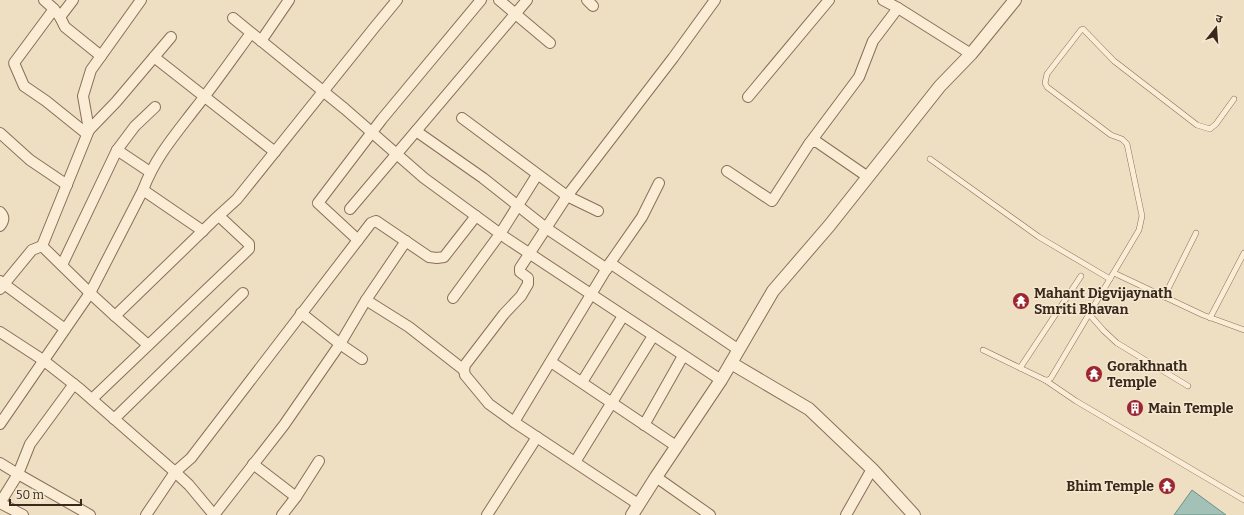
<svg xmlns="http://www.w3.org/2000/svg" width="1244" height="515" viewBox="0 0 1244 515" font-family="Bitter,'Noto Sans Devanagari',serif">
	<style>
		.water { fill: #a4c1b7; stroke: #6b9084 }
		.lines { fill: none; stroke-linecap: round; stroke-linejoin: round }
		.service-casing { stroke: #896f58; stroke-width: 6 }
		.minor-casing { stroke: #896f58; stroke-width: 12 }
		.tertiary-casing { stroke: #896f58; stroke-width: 14 }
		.service { stroke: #faecd5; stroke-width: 5 }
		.minor { stroke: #faecd5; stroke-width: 10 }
		.tertiary { stroke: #faecd5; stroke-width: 12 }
		.labels { text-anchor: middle; stroke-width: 3; stroke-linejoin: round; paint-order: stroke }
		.poi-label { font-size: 14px; font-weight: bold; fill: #39291d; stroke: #f6e9d1; text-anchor: start }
	</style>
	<rect width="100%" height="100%" fill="#efdfc2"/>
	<polygon class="water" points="1192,490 1226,515 1174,515"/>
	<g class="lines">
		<g class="service-casing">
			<g id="service">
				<polyline points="930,159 1039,237 1110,279"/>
				<polyline points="1114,273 1203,315 1244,330"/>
				<polyline points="1164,297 1196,233"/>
				<polyline points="1089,314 1104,331 1117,343 1188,386"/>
				<polyline points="1210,318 1244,253"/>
				<polyline points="983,350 1045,380 1048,380 1051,378 1139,230 1142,216 1127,144 1122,139 1111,135 1047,87 1045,83 1047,74 1081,30 1083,29 1114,61 1197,125 1210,129 1216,124 1234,99"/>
				<polyline points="1020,368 1081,276"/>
				<polyline points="1045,380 1076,401 1244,500"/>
			</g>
		</g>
		<g class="minor-casing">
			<g id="minor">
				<polyline points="44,0 54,9 60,17 65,27 101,56"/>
				<polyline points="141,0 91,70 83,96 89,130 42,246 90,293 143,190 203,231"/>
				<polyline points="499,0 550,43"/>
				<polyline points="587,0 593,6"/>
				<polyline points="883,0 898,8 971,54"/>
				<polyline points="54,9 14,63 24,86 46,101 87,134"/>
				<polyline points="60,17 73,0"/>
				<polyline points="233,18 345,109 424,178 506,238 721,380"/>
				<polyline points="261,41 289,0"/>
				<polyline points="154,57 275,152"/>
				<polyline points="748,97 829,0"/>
				<polyline points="462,118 567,196 598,211"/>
				<polyline points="89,130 116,102 171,37"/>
				<polyline points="416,131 483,178 546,228 607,269"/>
				<polyline points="0,133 30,160 67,185"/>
				<polyline points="809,144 859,77 873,41 898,8"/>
				<polyline points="117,150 150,172"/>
				<polyline points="727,171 772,201 809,144 811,142 817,142 868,177"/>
				<path d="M143,190C155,158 174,136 194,110C214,85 232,59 251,33"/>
				<polyline points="350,209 527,0"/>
				<path d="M0,212C5,217 4,221 0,226"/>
				<polyline points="358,240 318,203 382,119 481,0"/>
				<polyline points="610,263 739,350"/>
				<polyline points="62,265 117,150 135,126 155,107"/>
				<polyline points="0,281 65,329"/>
				<polyline points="0,289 32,250 42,246"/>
				<polyline points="453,298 500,234 537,175"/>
				<polyline points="366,300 409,327 464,370"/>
				<polyline points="115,316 148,345"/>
				<polyline points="0,332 43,360 80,389 175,472 189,485 214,515"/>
				<polyline points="362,359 340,344 366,300 406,241"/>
				<polyline points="551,362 676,446"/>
				<polyline points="582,382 623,316"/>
				<polyline points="92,399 249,249 249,244 219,216"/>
				<polyline points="114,419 243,293"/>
				<polyline points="514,422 610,263 642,217 659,183"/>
				<polyline points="0,424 90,293 115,316 214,220 237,199 374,28 397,0"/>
				<polyline points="644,425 683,356"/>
				<polyline points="575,462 653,336"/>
				<polyline points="0,463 18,474 90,515"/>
				<polyline points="253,464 296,497"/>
				<polyline points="656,477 710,515"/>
				<polyline points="0,503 18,474 30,444 74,384"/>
				<polyline points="0,503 23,515"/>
				<polyline points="638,504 514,422 489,404 465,375 464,370 465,365 504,314 521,296 528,284 528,278 520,272 520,268 567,196 673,58 715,0"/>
				<polyline points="146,515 175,472 191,458 371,223 376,221 429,257 437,258 444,257 476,216"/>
				<polyline points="214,515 284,425 340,344 301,313"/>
				<polyline points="282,515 296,497 319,461"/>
				<polyline points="487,515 537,437"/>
				<polyline points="846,515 872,469"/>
			</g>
		</g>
		<g class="tertiary-casing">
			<g id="tertiary">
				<polyline points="731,363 809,409 872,469 914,515"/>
				<polyline points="632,515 656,477 721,380 773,291 829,226 940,86 971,54 1015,0"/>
			</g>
		</g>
		<use href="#service" class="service"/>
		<use href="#minor" class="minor"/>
		<use href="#tertiary" class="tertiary"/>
	</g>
	<defs>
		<g id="temple-disc" transform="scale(0.9)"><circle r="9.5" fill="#9a272f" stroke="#f6e9d1"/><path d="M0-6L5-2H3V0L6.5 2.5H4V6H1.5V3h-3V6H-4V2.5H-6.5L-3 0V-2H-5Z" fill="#fff"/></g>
		<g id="building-disc" transform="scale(0.9)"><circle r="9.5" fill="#9a272f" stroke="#f6e9d1"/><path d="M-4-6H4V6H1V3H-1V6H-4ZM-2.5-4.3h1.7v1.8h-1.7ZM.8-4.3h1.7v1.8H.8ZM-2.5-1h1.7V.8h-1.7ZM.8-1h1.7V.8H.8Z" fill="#fff"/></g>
	</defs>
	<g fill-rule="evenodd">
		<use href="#temple-disc" x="1021" y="301"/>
		<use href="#temple-disc" x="1094" y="374"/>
		<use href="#building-disc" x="1135" y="408"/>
		<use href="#temple-disc" x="1167" y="486"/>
	</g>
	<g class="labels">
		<g class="poi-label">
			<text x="1034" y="298">Mahant Digvijaynath<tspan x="1034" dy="16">Smriti Bhavan</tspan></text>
			<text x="1107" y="371">Gorakhnath<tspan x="1107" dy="16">Temple</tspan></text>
			<text x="1148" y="413">Main Temple</text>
			<text x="1154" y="491" text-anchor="end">Bhim Temple</text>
		</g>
	</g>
	<g transform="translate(1216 28) rotate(17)" stroke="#f6e9d1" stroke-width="3" paint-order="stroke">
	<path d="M0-3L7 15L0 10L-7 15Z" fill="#39291d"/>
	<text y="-6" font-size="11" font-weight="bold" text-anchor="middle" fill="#39291d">उ</text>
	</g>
	<path d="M10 499v6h71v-6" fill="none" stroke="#39291d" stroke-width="2"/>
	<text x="16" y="499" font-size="12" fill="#39291d" stroke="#f6e9d1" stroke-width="3" paint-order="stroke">50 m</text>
</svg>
